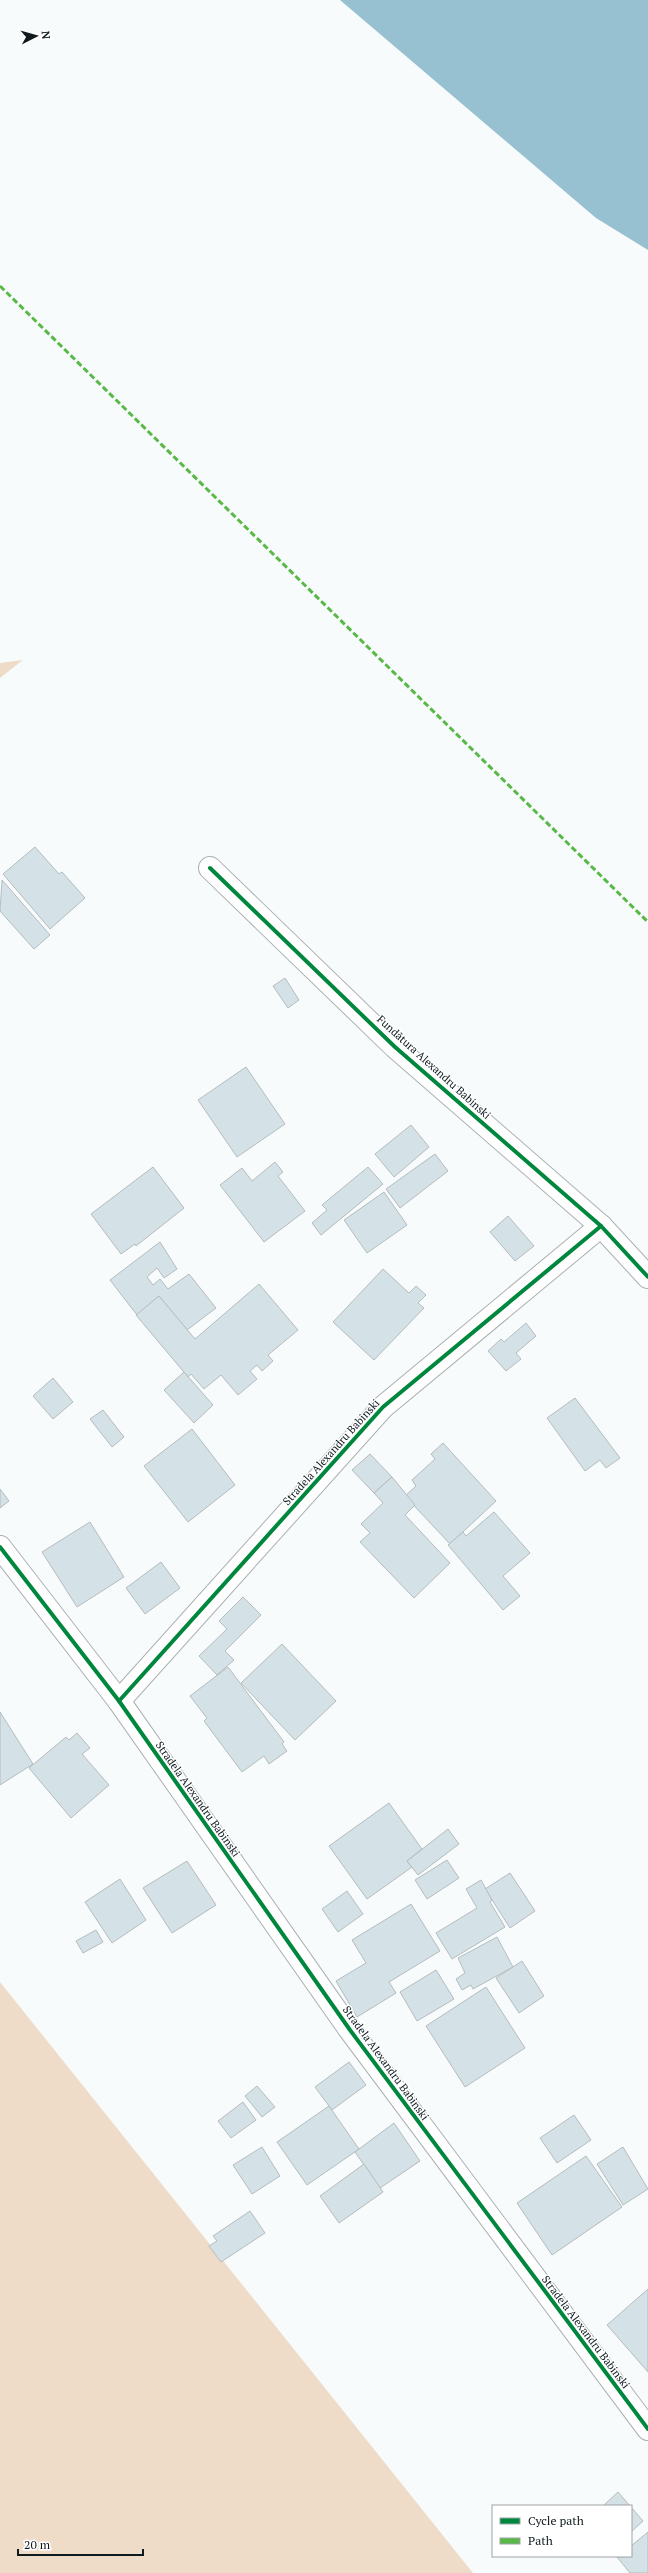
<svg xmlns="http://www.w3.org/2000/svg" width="648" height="2573" viewBox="0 0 648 2573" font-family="'PT Serif',serif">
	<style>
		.green { fill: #eedcc9 }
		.water { fill: #97c0d0 }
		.building { fill: #d4e1e6; stroke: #b5bcbe }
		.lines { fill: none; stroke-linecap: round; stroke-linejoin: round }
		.minor-casing { stroke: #aab1b3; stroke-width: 24 }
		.minor { stroke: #fefeff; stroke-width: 22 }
		.quiet { stroke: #58b947; stroke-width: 3; stroke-dasharray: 6 3; stroke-linecap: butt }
		.cycleway-casing { stroke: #fff; stroke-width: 6 }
		.cycleway { stroke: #00873e; stroke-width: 4 }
		.labels { text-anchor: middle; stroke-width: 3; stroke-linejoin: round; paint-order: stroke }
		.street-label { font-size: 11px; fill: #0f1a1e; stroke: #fff }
	</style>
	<rect width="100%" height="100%" fill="#f8fbfc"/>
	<g class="green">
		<polygon points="23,660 0,678 0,663"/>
		<polygon points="0,1982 473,2573 0,2573"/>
	</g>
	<polygon class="water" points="340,0 648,0 648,250 596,218"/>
	<g class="building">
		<polygon points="35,847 59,874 62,872 85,898 50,929 3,874"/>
		<polygon points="2,880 50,935 34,949 0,911"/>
		<polygon points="285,978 299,1000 288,1008 273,986"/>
		<polygon points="246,1067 285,1124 237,1157 198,1100"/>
		<polygon points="411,1125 429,1147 394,1177 375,1154"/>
		<polygon points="435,1154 448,1171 400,1208 386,1189"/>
		<polygon points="275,1162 283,1172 278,1176 305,1211 264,1242 220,1185 242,1168 252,1181"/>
		<polygon points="153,1167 184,1208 136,1246 135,1244 121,1254 91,1214"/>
		<polygon points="368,1167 383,1184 321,1235 312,1223 327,1210 322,1205"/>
		<polygon points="384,1192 407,1225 367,1253 344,1220"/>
		<polygon points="508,1216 534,1246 515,1261 490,1232"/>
		<polygon points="160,1242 177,1269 164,1278 157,1268 147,1277 153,1285 160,1279 168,1289 189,1274 216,1308 187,1330 159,1296 137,1315 110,1280"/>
		<polygon points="383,1269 409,1293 416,1286 426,1295 418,1303 424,1308 374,1360 333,1322"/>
		<polygon points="259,1284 298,1330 268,1355 273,1361 262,1371 257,1365 250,1371 257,1379 238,1395 221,1375 204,1389 191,1374 188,1377 136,1315 159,1296 195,1339"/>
		<polygon points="526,1323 536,1336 516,1353 521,1359 506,1371 488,1351 501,1339 504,1342"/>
		<polygon points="184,1372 213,1405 194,1423 164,1390"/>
		<polygon points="53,1378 73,1402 53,1419 33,1396"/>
		<polygon points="575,1398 620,1458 606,1468 600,1460 585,1471 547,1418"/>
		<polygon points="103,1410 124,1437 112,1447 90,1419"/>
		<polygon points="192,1429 235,1485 188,1522 144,1466"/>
		<polygon points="443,1443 496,1501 450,1544 405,1496 416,1486 412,1480 435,1459 431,1454"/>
		<polygon points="370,1454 392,1477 374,1493 352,1470"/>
		<polygon points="392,1477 415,1505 405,1515 450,1563 414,1598 360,1542 370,1533 361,1524 383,1503 374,1493"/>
		<polygon points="0,1489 9,1501 0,1508"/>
		<polygon points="494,1512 530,1553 503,1576 520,1596 503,1610 448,1545 463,1532 466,1536"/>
		<polygon points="90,1522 124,1577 77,1607 42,1552"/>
		<polygon points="161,1562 180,1588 145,1614 126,1588"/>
		<polygon points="243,1597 261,1615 225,1651 234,1660 217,1675 199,1656 227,1629 219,1621"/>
		<polygon points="282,1644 336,1701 295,1740 241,1683"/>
		<polygon points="228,1667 284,1742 282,1744 287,1751 269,1764 264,1756 242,1772 204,1721 207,1718 190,1696"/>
		<polygon points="0,1712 33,1764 0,1785"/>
		<polygon points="77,1733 90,1748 82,1754 109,1785 71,1818 29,1768 66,1737 69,1740"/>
		<polygon points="389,1803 422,1849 407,1861 412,1867 367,1899 329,1846"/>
		<polygon points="448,1829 459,1844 418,1875 407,1861"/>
		<polygon points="447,1860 459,1878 427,1899 415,1880"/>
		<polygon points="187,1861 216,1905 172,1933 143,1888"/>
		<polygon points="510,1873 535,1911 510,1928 485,1889"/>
		<polygon points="120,1879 146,1920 112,1943 85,1902"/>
		<polygon points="481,1880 492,1900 490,1902 505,1927 452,1959 436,1933 477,1908 466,1889"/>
		<polygon points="347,1891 363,1914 338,1932 322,1909"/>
		<polygon points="411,1904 440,1951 389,1982 396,1993 357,2017 336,1981 366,1963 352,1940"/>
		<polygon points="96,1930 103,1942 83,1953 76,1941"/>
		<polygon points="497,1937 513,1967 473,1989 471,1985 462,1990 456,1979 465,1973 458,1958"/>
		<polygon points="522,1961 544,1996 519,2013 496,1978"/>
		<polygon points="436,1970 454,1999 417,2021 400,1992"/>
		<polygon points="486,1987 525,2048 465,2087 426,2026"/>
		<polygon points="349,2062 366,2085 332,2110 315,2087"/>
		<polygon points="257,2086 275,2107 262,2117 245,2096"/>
		<polygon points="243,2102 256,2120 231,2138 218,2121"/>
		<polygon points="329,2106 359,2149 307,2185 277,2142"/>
		<polygon points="574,2115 591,2140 557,2163 540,2138"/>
		<polygon points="394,2123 420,2161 380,2188 355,2152"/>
		<polygon points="262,2147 280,2176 252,2194 233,2165"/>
		<polygon points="623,2147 648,2189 623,2205 597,2164"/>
		<polygon points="586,2156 622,2207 552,2255 517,2203"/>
		<polygon points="364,2164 383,2192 339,2223 320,2196"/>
		<polygon points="250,2211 265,2233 221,2262 209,2246 217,2241 213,2236"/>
		<polygon points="648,2289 648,2372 607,2325"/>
		<polygon points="618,2492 630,2506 603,2506"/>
		<polygon points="631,2507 643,2521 631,2532"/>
		<polygon points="648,2532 648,2573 630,2573 617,2557 631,2556 631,2546"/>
	</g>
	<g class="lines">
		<g class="minor-casing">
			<g id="minor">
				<polyline points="210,868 395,1047 601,1226 648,1277"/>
				<polyline points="0,1547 119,1701 350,2030 648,2429"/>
				<polyline points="119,1701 383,1407 601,1226"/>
			</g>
		</g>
		<use href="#minor" class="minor"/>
		<polyline class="quiet" points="0,286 648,922"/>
		<g class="cycleway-casing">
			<g id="cycleway">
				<polyline points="210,868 395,1047 601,1226 648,1277"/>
				<polyline points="0,1547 119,1701 350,2030 648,2429"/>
				<polyline points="119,1701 383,1407 601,1226"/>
			</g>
		</g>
		<use href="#cycleway" class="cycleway"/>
	</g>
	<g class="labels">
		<g class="street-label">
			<text transform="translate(434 1067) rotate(42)" y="4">Fundătura Alexandru Babinski</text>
			<text transform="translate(331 1452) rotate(-48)" y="4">Stradela Alexandru Babinski</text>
			<text transform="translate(198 1799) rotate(55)" y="4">Stradela Alexandru Babinski</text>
			<text transform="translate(386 2063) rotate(54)" y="4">Stradela Alexandru Babinski</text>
			<text transform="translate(586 2332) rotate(53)" y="4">Stradela Alexandru Babinski</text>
		</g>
	</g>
	<rect x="492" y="2505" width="140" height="52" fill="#ffffff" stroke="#9fa3a5"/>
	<rect x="500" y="2518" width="20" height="6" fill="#00873e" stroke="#9fa3a5"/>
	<text x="528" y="2525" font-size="12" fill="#0f1a1e">Cycle path</text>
	<rect x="500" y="2538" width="20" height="6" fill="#58b947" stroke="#9fa3a5"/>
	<text x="528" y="2545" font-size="12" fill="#0f1a1e">Path</text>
	<g transform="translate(36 36) rotate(84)" stroke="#ffffff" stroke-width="3" paint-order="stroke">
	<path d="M0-3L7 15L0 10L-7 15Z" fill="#0f1a1e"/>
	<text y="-6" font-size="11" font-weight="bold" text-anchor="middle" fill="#0f1a1e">N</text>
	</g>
	<path d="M18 2549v6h125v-6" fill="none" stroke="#0f1a1e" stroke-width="2"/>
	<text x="24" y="2549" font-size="12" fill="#0f1a1e" stroke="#ffffff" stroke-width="3" paint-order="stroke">20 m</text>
</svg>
